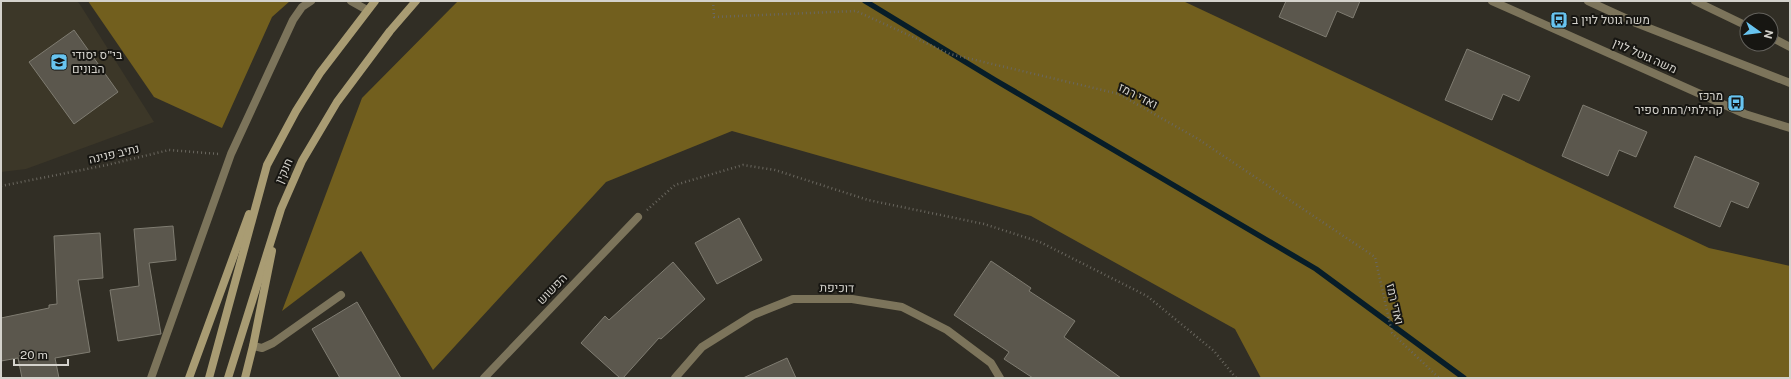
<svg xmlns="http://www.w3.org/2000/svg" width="1791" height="379" viewBox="0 0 1791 379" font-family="'Public Sans',Heebo,sans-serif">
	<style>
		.built { fill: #3c3728 }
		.forest { fill: #725f1e }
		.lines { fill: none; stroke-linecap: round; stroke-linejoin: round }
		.stream { stroke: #071d28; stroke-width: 5.5 }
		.building { fill: #5b574d; stroke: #7f7c71 }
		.path { stroke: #6a675f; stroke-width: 2.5; stroke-dasharray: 1 3; stroke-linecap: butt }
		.service { stroke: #7c745b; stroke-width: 8 }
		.minor { stroke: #7c745b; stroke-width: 8 }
		.secondary { stroke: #a99c73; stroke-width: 8 }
		.labels { text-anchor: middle; stroke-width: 4; stroke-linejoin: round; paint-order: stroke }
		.poi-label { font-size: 12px; fill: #d4d2cc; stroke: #171612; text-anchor: start }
		.street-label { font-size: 12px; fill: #d4d2cc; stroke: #171612 }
	</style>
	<rect width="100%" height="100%" fill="#312e25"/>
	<polygon class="built" points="1,1 76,1 79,3 154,122 26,169 1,172"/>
	<g class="forest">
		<polygon points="88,1 290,1 272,17 222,128 154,97"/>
		<polygon points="458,1 1183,1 1709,248 1790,266 1790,378 1261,378 1235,329 1031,216 732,131 606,182 433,370 361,251 282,311 362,98"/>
	</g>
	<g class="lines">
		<polyline class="stream" points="865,1 995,80 1316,269 1464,378"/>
	</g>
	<g class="building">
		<polygon points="1286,1 1360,1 1353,18 1337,11 1326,37 1279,17"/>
		<polygon points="74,30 118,92 74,124 29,62"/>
		<polygon points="1467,49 1530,76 1519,101 1503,94 1492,120 1445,100"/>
		<polygon points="1583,105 1647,132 1636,157 1619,150 1608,176 1562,156"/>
		<polygon points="1695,156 1759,183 1748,208 1731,201 1720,227 1674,207"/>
		<polygon points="739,218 762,260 717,284 695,243"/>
		<polygon points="173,226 176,260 149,263 161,334 118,341 110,290 139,286 134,229"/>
		<polygon points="100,233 103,278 78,280 90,352 55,358 59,378 22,378 18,358 1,361 1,318 49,308 49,305 57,304 54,236"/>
		<polygon points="991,261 1031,288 1029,291 1075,321 1064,337 1121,378 1033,378 1004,359 1009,352 954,315"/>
		<polygon points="673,262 705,299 661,339 659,338 623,378 620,378 581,343 605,316 609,320"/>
		<polygon points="357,302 401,378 340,378 312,329"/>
		<polygon points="787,358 796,378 743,378"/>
	</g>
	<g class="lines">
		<g class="path">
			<polyline points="713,1 714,17 856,11 950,54 1119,94 1198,139 1375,257 1392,333 1439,378"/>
			<polyline points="1,186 107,165 169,150 219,154"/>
			<polyline points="647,210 675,185 743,165 775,170 868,200 984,224 1040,242 1147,296 1214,351 1236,378"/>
		</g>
		<g class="service">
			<polyline points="351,1 367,10"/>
			<polyline points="1492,1 1745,114 1790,128"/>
			<polyline points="1695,1 1747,26"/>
			<polyline points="1771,37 1790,47"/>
			<polyline points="253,346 262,348 273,343 341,295"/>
			<polyline points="151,378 231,154 293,20 302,7 311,1"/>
		</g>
		<g class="minor">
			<polyline points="1588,1 1636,23 1790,83"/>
			<polyline points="484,378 638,217"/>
			<polyline points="675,378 702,347 753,315 793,299 852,299 902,307 947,330 991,363 1000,378"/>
		</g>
		<g class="secondary">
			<polyline points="189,378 249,214"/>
			<polyline points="209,378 267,165 296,111 320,73 375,1"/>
			<polyline points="228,378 281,209 302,161 337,102 390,31 416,1"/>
			<polyline points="245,378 253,346 272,251"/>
		</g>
	</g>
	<defs>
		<g id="bus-square" transform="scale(0.9)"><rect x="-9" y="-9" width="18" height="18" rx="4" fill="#68c4f0" stroke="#171612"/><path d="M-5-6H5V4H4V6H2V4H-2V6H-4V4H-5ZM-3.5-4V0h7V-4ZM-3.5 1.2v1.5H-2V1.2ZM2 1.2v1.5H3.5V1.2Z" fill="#111"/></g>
		<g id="school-square" transform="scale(0.9)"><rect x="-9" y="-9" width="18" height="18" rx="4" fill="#68c4f0" stroke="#171612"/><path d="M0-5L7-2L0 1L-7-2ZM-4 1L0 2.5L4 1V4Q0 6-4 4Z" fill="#111"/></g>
	</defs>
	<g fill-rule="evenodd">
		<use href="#bus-square" x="1559" y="20"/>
		<use href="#school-square" x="59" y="62"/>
		<use href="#bus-square" x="1736" y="103"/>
	</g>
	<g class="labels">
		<g class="poi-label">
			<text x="1572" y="24">משה גוטל לוין ב</text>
			<text x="72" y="59">בי"ס יסודי<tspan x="72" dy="14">הבונים</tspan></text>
			<text x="1723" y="100" text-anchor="end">מרכז<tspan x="1723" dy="14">קהילתי/רמת ספיר</tspan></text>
		</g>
		<g class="street-label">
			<text transform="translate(1645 56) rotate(24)" y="4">משה גוטל לוין</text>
			<text transform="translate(1138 96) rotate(27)" y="4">ואדי רמז</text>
			<text transform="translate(114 154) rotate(-13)" y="4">נתיב פנינה</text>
			<text transform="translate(284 171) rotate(-66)" y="4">חנקין</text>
			<text transform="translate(837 288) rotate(1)" y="4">דוכיפת</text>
			<text transform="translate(552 289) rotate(-46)" y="4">הפשוש</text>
			<text transform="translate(1395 304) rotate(77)" y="4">ואדי רמז</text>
		</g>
	</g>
	<rect width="1791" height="379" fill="none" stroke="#d4d2cc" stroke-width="4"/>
	<g transform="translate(1759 32) rotate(104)"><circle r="19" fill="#171612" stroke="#63615c"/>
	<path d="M0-3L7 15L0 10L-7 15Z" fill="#68c4f0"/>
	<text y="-6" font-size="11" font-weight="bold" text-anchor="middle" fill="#d4d2cc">N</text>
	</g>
	<path d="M14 359v6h54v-6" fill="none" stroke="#d4d2cc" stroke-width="2"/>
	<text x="20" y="359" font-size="12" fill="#d4d2cc" stroke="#171612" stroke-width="3" paint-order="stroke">20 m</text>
</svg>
